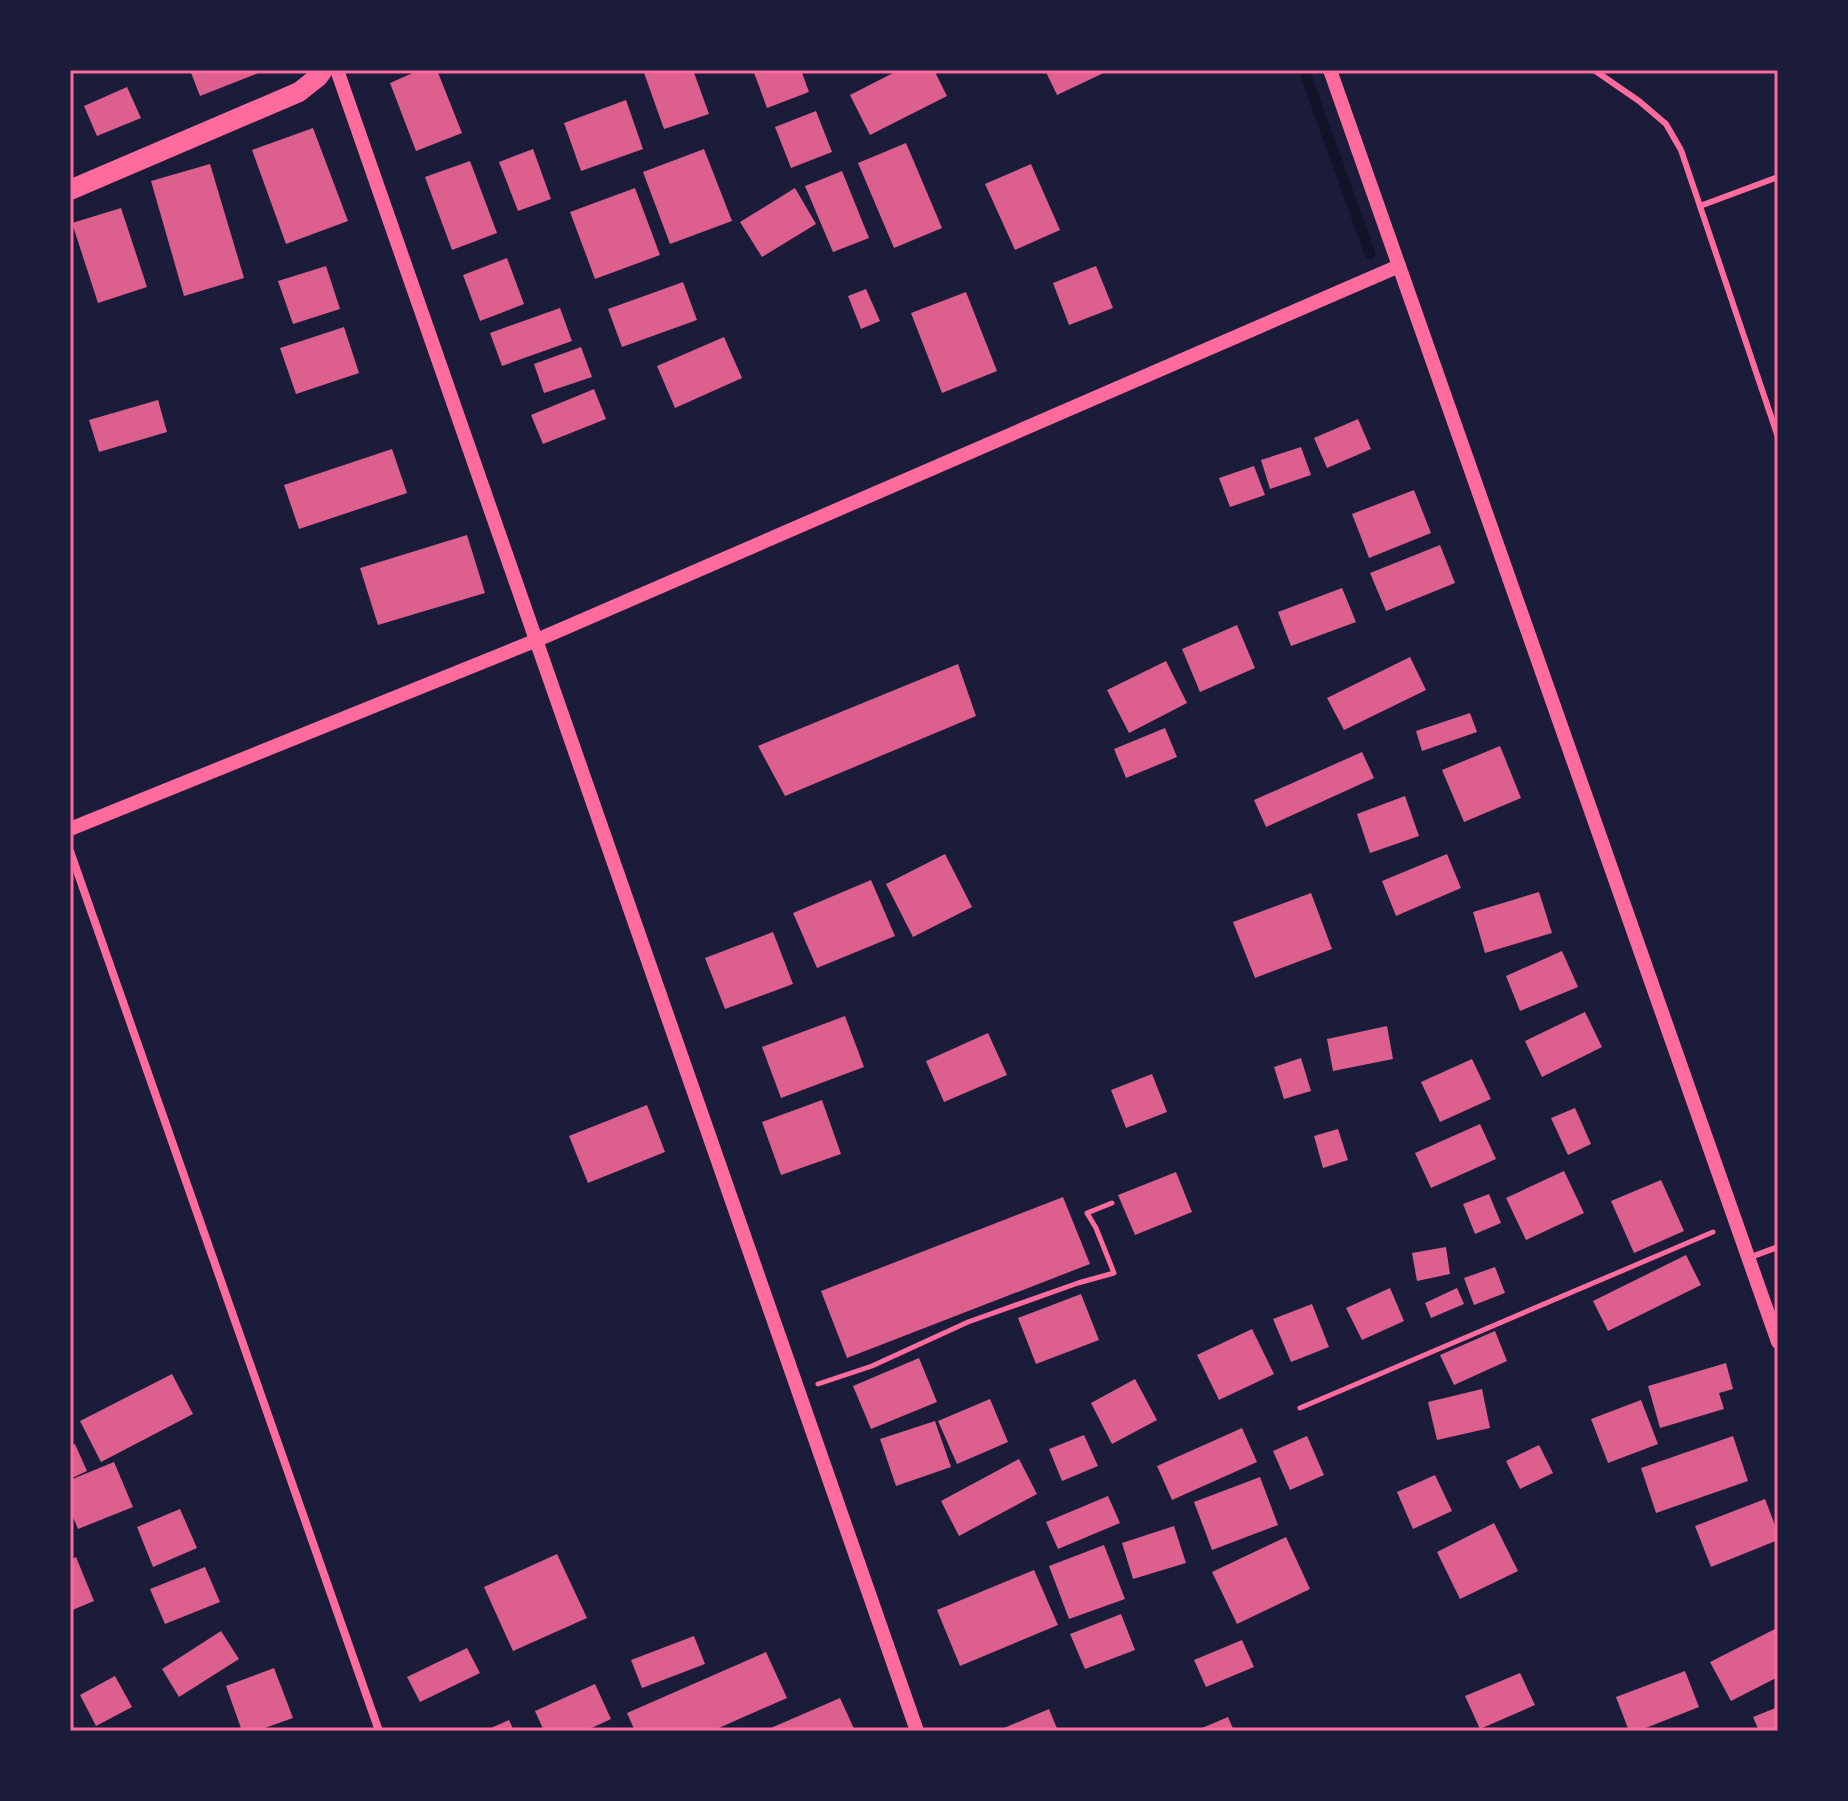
<svg xmlns="http://www.w3.org/2000/svg" width="1848" height="1801" viewBox="0 0 1848 1801" font-family="'PT Sans Narrow',sans-serif">
	<style>
		.lines { fill: none; stroke-linecap: round; stroke-linejoin: round }
		.stream { stroke: #12122b; stroke-width: 11 }
		.building { fill: #dd5f8e }
		.path { stroke: #ff6b9d; stroke-width: 5 }
		.service { stroke: #ff6b9d; stroke-width: 6 }
		.minor { stroke: #ff6b9d; stroke-width: 8 }
		.tertiary { stroke: #ff6b9d; stroke-width: 14 }
		.primary { stroke: #ff6b9d; stroke-width: 20 }
		.neatline { fill: none; stroke: #ff6b9d; stroke-width: 3 }
	</style>
	<rect width="100%" height="100%" fill="#1b1b3a"/>
	<g class="lines">
		<polyline class="stream" points="1304,70 1370,254"/>
	</g>
	<g class="building">
		<polygon points="190,70 266,70 200,96"/>
		<polygon points="414,70 437,70 462,133 416,151 390,83 415,72"/>
		<polygon points="643,70 693,70 709,114 664,129"/>
		<polygon points="753,70 801,70 809,92 767,108"/>
		<polygon points="899,70 934,70 947,96 870,135 850,95"/>
		<polygon points="1045,70 1110,70 1057,95"/>
		<polygon points="127,87 141,118 97,136 84,106"/>
		<polygon points="626,100 643,149 581,171 564,123"/>
		<polygon points="816,111 832,152 791,168 775,127"/>
		<polygon points="313,128 348,221 286,244 252,150"/>
		<polygon points="906,143 942,228 894,248 858,163"/>
		<polygon points="533,149 551,199 518,211 499,162"/>
		<polygon points="704,149 732,221 670,244 643,172"/>
		<polygon points="470,161 497,233 452,250 425,177"/>
		<polygon points="210,164 244,278 184,296 151,181"/>
		<polygon points="1031,164 1060,230 1015,250 985,184"/>
		<polygon points="842,171 869,238 833,252 805,186"/>
		<polygon points="635,188 660,255 595,279 570,212"/>
		<polygon points="795,188 816,224 762,257 740,222"/>
		<polygon points="121,208 147,287 98,303 72,223"/>
		<polygon points="507,258 524,304 480,321 463,275"/>
		<polygon points="326,266 340,309 293,324 278,281"/>
		<polygon points="1096,266 1113,308 1069,325 1053,283"/>
		<polygon points="683,282 697,320 622,347 608,309"/>
		<polygon points="866,289 880,321 861,329 848,296"/>
		<polygon points="966,292 997,371 942,393 911,313"/>
		<polygon points="560,308 572,341 502,366 490,333"/>
		<polygon points="344,327 359,373 296,394 280,348"/>
		<polygon points="724,337 742,378 675,408 657,366"/>
		<polygon points="581,347 592,377 544,393 534,364"/>
		<polygon points="594,389 606,419 543,444 531,415"/>
		<polygon points="158,400 167,432 99,452 89,420"/>
		<polygon points="1358,419 1371,449 1327,468 1314,438"/>
		<polygon points="1301,447 1311,475 1270,489 1261,460"/>
		<polygon points="392,449 407,493 299,529 284,485"/>
		<polygon points="1254,466 1265,495 1230,507 1219,478"/>
		<polygon points="1414,490 1431,533 1369,558 1352,514"/>
		<polygon points="467,535 485,593 378,625 360,568"/>
		<polygon points="1440,545 1455,583 1386,611 1370,573"/>
		<polygon points="1342,588 1356,622 1291,646 1278,612"/>
		<polygon points="1237,625 1255,668 1200,692 1182,649"/>
		<polygon points="1410,657 1426,690 1344,730 1327,698"/>
		<polygon points="1166,661 1187,703 1129,733 1107,690"/>
		<polygon points="958,664 976,716 785,796 758,746"/>
		<polygon points="1470,713 1477,732 1422,751 1416,731"/>
		<polygon points="1165,728 1177,757 1126,778 1114,749"/>
		<polygon points="1500,746 1521,798 1464,822 1442,770"/>
		<polygon points="1362,752 1374,778 1266,827 1254,800"/>
		<polygon points="1405,796 1419,836 1370,853 1357,814"/>
		<polygon points="945,854 972,907 913,937 886,884"/>
		<polygon points="1447,854 1461,888 1396,916 1382,881"/>
		<polygon points="871,880 895,936 817,968 793,913"/>
		<polygon points="1539,892 1552,933 1485,953 1473,912"/>
		<polygon points="1311,893 1332,949 1255,978 1233,922"/>
		<polygon points="773,932 793,984 725,1009 705,958"/>
		<polygon points="1562,951 1578,987 1520,1011 1506,976"/>
		<polygon points="1585,1012 1602,1047 1542,1077 1525,1041"/>
		<polygon points="845,1016 864,1067 781,1098 762,1047"/>
		<polygon points="1387,1026 1393,1059 1333,1071 1327,1039"/>
		<polygon points="988,1033 1007,1075 944,1102 926,1061"/>
		<polygon points="1301,1058 1311,1091 1284,1099 1274,1067"/>
		<polygon points="1472,1059 1491,1099 1440,1122 1421,1082"/>
		<polygon points="1152,1074 1167,1112 1126,1128 1111,1090"/>
		<polygon points="822,1100 841,1154 781,1175 762,1122"/>
		<polygon points="647,1105 665,1152 588,1183 569,1136"/>
		<polygon points="1575,1108 1591,1144 1568,1155 1551,1118"/>
		<polygon points="1480,1124 1496,1159 1431,1188 1415,1153"/>
		<polygon points="1338,1129 1348,1160 1323,1168 1314,1136"/>
		<polygon points="1564,1171 1584,1213 1526,1240 1506,1198"/>
		<polygon points="1176,1172 1192,1212 1135,1235 1118,1195"/>
		<polygon points="1661,1180 1684,1231 1634,1253 1611,1201"/>
		<polygon points="1489,1194 1501,1223 1475,1234 1463,1204"/>
		<polygon points="1063,1197 1090,1264 847,1358 821,1291"/>
		<polygon points="1446,1247 1450,1274 1417,1281 1412,1253"/>
		<polygon points="1686,1255 1701,1285 1608,1331 1593,1301"/>
		<polygon points="1495,1267 1505,1293 1474,1305 1464,1278"/>
		<polygon points="1390,1288 1404,1321 1362,1340 1346,1308"/>
		<polygon points="1457,1288 1464,1304 1431,1318 1425,1303"/>
		<polygon points="1081,1294 1099,1340 1036,1364 1018,1318"/>
		<polygon points="1312,1304 1329,1347 1291,1362 1273,1319"/>
		<polygon points="1252,1329 1274,1374 1219,1400 1197,1355"/>
		<polygon points="1495,1331 1507,1361 1454,1385 1440,1355"/>
		<polygon points="919,1358 937,1402 871,1429 853,1386"/>
		<polygon points="1726,1363 1733,1389 1719,1393 1724,1409 1660,1428 1648,1386"/>
		<polygon points="172,1374 193,1414 101,1462 80,1421"/>
		<polygon points="1135,1379 1157,1420 1112,1444 1091,1403"/>
		<polygon points="1482,1389 1490,1428 1437,1440 1428,1402"/>
		<polygon points="990,1399 1008,1442 957,1464 938,1421"/>
		<polygon points="1641,1400 1658,1444 1608,1463 1591,1419"/>
		<polygon points="935,1421 951,1467 896,1486 880,1439"/>
		<polygon points="1242,1428 1257,1462 1172,1500 1157,1466"/>
		<polygon points="1084,1435 1098,1466 1062,1481 1049,1449"/>
		<polygon points="1307,1436 1324,1475 1290,1490 1273,1451"/>
		<polygon points="1733,1436 1748,1481 1656,1513 1641,1468"/>
		<polygon points="75,1444 87,1471 70,1479 70,1446"/>
		<polygon points="1539,1445 1553,1473 1520,1489 1506,1461"/>
		<polygon points="1019,1459 1037,1494 959,1536 941,1501"/>
		<polygon points="114,1462 133,1507 78,1529 70,1510 70,1480"/>
		<polygon points="1435,1475 1452,1511 1413,1529 1397,1492"/>
		<polygon points="1260,1477 1278,1525 1212,1550 1194,1502"/>
		<polygon points="1108,1496 1120,1523 1058,1549 1046,1522"/>
		<polygon points="1765,1499 1778,1533 1778,1540 1711,1567 1695,1526"/>
		<polygon points="180,1509 197,1548 153,1567 137,1527"/>
		<polygon points="1494,1523 1518,1571 1460,1599 1437,1552"/>
		<polygon points="1174,1526 1186,1563 1133,1579 1122,1543"/>
		<polygon points="1286,1537 1310,1589 1237,1624 1212,1572"/>
		<polygon points="1104,1545 1125,1599 1069,1619 1049,1566"/>
		<polygon points="557,1554 587,1618 513,1651 484,1587"/>
		<polygon points="76,1557 94,1601 70,1611 70,1560"/>
		<polygon points="205,1567 220,1602 165,1624 150,1589"/>
		<polygon points="1034,1570 1058,1625 960,1666 937,1610"/>
		<polygon points="1121,1614 1135,1650 1085,1669 1070,1634"/>
		<polygon points="1775,1629 1778,1634 1778,1677 1731,1701 1710,1662"/>
		<polygon points="221,1631 239,1659 179,1697 162,1669"/>
		<polygon points="694,1636 705,1664 642,1688 631,1660"/>
		<polygon points="1242,1640 1254,1667 1206,1687 1194,1660"/>
		<polygon points="467,1648 480,1673 420,1702 407,1677"/>
		<polygon points="766,1652 787,1698 712,1731 635,1731 627,1713"/>
		<polygon points="274,1668 293,1718 256,1731 242,1731 226,1686"/>
		<polygon points="1685,1671 1699,1707 1638,1731 1629,1731 1616,1697"/>
		<polygon points="1520,1673 1535,1705 1480,1729 1465,1696"/>
		<polygon points="115,1676 132,1707 96,1726 80,1695"/>
		<polygon points="595,1684 611,1719 585,1731 544,1731 535,1711"/>
		<polygon points="840,1698 855,1731 764,1731"/>
		<polygon points="1778,1707 1778,1731 1759,1731 1753,1717"/>
		<polygon points="1049,1709 1058,1731 997,1731"/>
		<polygon points="1228,1717 1234,1731 1195,1731"/>
		<polygon points="509,1720 514,1731 484,1731"/>
	</g>
	<g class="lines">
		<g class="path">
			<polyline points="818,1384 872,1366 968,1322 1078,1283 1114,1273 1096,1228 1087,1213 1112,1203"/>
			<polyline points="1300,1408 1713,1232"/>
		</g>
		<g class="service">
			<polyline points="1594,70 1639,101 1666,124 1681,150 1778,437"/>
			<polyline points="1700,206 1778,177"/>
			<polyline points="1748,1258 1778,1247"/>
		</g>
		<polyline class="minor" points="70,851 379,1731"/>
		<g class="tertiary">
			<polyline points="337,70 917,1731"/>
			<polyline points="1330,70 1778,1342"/>
			<polyline points="70,829 537,640 1399,266"/>
		</g>
		<polyline class="primary" points="70,190 299,92 318,77 323,70"/>
	</g>
	<rect width="1848" height="1801" fill="none" stroke="#1b1b3a" stroke-width="144"/>
	<rect x="72" y="72" width="1704" height="1657" class="neatline"/>
</svg>
